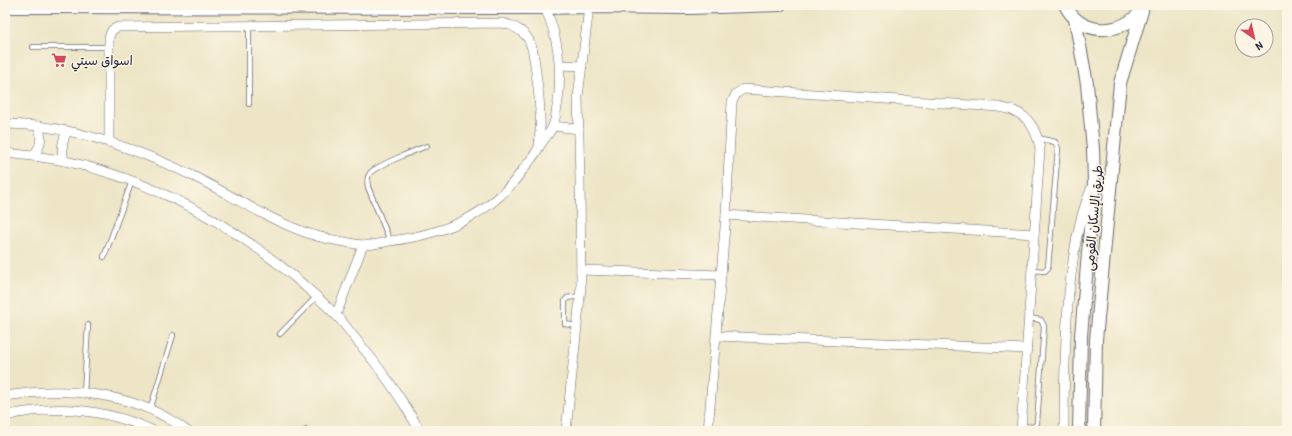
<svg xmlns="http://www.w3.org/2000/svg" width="1292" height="436" viewBox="0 0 1292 436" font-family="'Patrick Hand','Playpen Sans Arabic',sans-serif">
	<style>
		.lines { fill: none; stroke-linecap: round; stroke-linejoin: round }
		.service-casing { stroke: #69666c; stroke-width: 6 }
		.minor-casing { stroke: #69666c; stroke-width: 10 }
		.secondary-casing { stroke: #69666c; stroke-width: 14 }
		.service { stroke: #fff; stroke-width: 4.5 }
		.minor { stroke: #fff; stroke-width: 9 }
		.secondary { stroke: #fff; stroke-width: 12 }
		.labels { text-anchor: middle; stroke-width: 3; stroke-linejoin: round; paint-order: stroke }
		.poi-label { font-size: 13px; fill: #22223b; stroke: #fcf5e5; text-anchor: start }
		.street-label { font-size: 13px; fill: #22223b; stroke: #fcf5e5 }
	</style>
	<rect width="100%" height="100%" fill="#fcf5e5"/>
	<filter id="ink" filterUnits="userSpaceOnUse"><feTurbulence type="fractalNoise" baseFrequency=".025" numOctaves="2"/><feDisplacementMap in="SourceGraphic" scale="8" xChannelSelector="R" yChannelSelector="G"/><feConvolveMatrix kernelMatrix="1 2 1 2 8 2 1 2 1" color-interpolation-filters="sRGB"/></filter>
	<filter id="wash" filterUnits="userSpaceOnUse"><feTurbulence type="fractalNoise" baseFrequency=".012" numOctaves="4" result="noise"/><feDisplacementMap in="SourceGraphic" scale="16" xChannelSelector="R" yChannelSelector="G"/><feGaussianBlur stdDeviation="0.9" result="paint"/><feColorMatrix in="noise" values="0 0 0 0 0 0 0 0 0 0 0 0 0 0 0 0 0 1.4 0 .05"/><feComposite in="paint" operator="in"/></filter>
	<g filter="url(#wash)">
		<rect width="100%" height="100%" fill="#ede5c6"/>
	</g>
	<g filter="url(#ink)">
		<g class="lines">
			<g class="service-casing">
				<g id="service">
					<polyline points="249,26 249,104"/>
					<polyline points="33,47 109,47"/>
					<path d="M390,241L368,187C367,182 367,177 370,173C376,166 416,150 427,146"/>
					<polyline points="104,257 132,181"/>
					<polyline points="1032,270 1045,271 1048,268 1058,148 1055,142 1038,138"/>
					<polyline points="577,326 565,324 565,301 567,298 580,296"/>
					<polyline points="280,334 316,297"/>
					<polyline points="84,393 88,325"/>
					<polyline points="150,410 173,335"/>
					<polyline points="1021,426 1034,427 1037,423 1044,326 1041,320 1029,318"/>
					<polyline points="305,431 307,430"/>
				</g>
			</g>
			<g class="minor-casing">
				<g id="minor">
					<polyline points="560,65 582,66"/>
					<path d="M5,124C16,124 27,125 38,126C93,133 146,153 195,177C233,196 267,219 307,233C318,237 328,239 339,241C347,242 356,245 365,245C373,245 382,243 390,241C444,234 490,216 522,171C527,164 537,154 539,146C540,142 539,136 540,132C541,112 539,93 536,73C533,47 532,30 503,23L118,27L112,30L109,37V142"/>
					<polyline points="553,126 579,129"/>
					<path d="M539,147C543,140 550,133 553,126C556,119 556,109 558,102C562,69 559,38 545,8"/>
					<path d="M5,153C25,155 45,157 65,161C169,184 260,240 335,314C342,321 348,329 354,337C379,366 401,397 420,431"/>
					<path d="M33,156C41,147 43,138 38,126"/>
					<path d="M64,161C61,150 62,142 67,131"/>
					<polyline points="726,215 1034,234"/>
					<polyline points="581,270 721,275"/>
					<polyline points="336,315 363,245"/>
					<polyline points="717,336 1027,349"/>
					<path d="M5,396C67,386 136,392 187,431"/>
					<path d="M5,416C56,404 106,409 154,431"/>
					<polyline points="566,431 581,288 580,180 578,97 589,7"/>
					<path d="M708,431L726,215L732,102L736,94L743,89L998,107C1003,108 1009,109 1014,111C1030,117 1037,132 1040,149L1021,431"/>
					<path d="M1064,431C1064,385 1065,339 1069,293C1073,257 1077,223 1091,189"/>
				</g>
			</g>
			<g class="secondary-casing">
				<g id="secondary">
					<path d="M1065,5C1081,36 1118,36 1141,12"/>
					<polyline points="5,7 545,8 589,7 689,8 780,5"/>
					<polyline points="1075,19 1087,84 1093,149 1094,182 1081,336 1079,431"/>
					<polyline points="1094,431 1096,340 1120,83 1142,11"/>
				</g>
			</g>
			<use href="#service" class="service"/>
			<use href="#minor" class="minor"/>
			<use href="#secondary" class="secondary"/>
		</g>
	</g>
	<defs>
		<g id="supermarket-bare" transform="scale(1.2)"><path d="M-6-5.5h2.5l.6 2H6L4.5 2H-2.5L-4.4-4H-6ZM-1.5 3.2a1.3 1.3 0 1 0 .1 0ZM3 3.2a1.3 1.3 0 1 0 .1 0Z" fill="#d1495b" stroke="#fcf5e5" stroke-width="2.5" paint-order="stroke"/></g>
	</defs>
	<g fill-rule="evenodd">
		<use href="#supermarket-bare" x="59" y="60"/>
	</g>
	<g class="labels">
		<g class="poi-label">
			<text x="71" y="65">اسواق سيتي</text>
		</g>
		<g class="street-label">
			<text transform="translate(1093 218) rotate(-85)" y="5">طريق الإسكان القومى</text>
		</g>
	</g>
	<rect width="1292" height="436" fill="none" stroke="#fcf5e5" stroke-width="20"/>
	<g transform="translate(1254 38) rotate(146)"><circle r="19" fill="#fcf5e5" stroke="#a5a1a1"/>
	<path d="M0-3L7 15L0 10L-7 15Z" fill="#d1495b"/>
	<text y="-6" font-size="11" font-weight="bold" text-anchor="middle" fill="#22223b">N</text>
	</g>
</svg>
